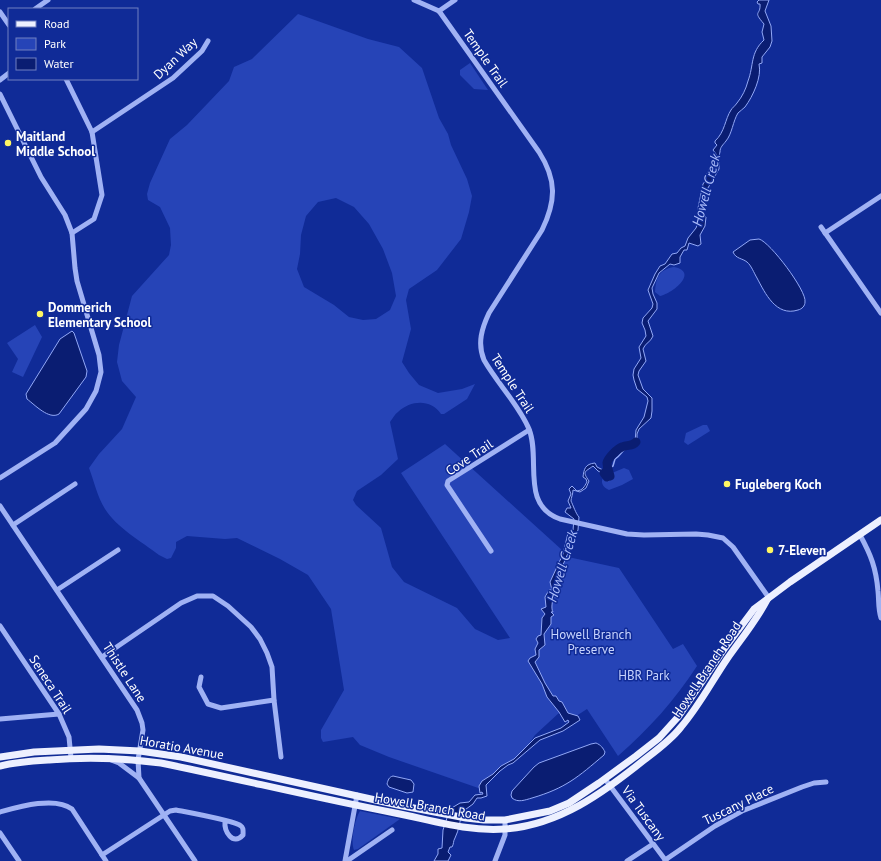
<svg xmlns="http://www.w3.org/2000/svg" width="881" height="861" viewBox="0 0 881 861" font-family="'PT Sans',sans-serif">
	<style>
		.green { fill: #2644b7; fill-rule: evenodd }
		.water { fill: #0a1d72; stroke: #92a8f7 }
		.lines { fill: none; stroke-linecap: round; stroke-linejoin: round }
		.stream { stroke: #92a8f7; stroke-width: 1.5 }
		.river { stroke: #0a1d72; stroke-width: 9 }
		.minor { stroke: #a0b2f4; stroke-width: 5 }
		.major { stroke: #edf0ff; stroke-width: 7 }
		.poi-dot { fill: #fff763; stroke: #102b97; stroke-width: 1.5 }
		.labels { text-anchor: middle; stroke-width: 3; stroke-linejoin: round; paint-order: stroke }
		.street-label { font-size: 13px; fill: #fff; stroke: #102b97 }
		.poi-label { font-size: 13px; font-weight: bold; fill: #fff; stroke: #102b97; text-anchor: start }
		.park-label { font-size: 13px; fill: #c8d4fe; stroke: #102b97 }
		.water-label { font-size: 14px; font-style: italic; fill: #acbdfb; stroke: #102b97 }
	</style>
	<rect width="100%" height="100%" fill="#102b97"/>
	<g class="green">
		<path d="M298,14L368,39L399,47L422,68L439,118L448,134L451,145L467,179L472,196L469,212L461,239L437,270L409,289L406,300L411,329L402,362L409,373L419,385L438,393L462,389L475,384L467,399L444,414H441C431,399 411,400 398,412C395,414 393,418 390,422L398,459L381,475L357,491L353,500L356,505L381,528L392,567L404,582L457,608L475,629L498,640L510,638L401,473L445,444L562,550L570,552L568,557L619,568L673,649L683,644L697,666C675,700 649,729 618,756L587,709L567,722L560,712L535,735L524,751L487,780L484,790L389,757L360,745L353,737L323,742L321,738V730L344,690L331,609L308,575L280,559L237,538L225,539L187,536L176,542V548L171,558L167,559L159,555C142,542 116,527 105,509C97,496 94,481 89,468L99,454L122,429L136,397L122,381L117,362L119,345L132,296L169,255L171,245L170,228L160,207L148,200L147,194L150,183L170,139L187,125L229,81L234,67L252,59ZM336,198L354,207L369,224L383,249L392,273L396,296L390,310L376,319L363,320L349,317L334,305L304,287L297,269L300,254L301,235L306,216L318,202Z"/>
		<polygon points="470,63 488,90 474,89 460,75 460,70"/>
		<path d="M674,267C699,272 673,293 660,296L655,292C656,278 658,270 674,267Z"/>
		<polygon points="35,325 42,337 23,377 12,372 18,359 7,343"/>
		<polygon points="703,425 707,425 710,431 688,445 684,442 686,433"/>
		<path d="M624,468L629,470L633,479L622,485L609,490C604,488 600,483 603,478L606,480L612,478V473Z"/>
		<path d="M360,811L400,819L358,849L354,850C350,841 355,819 360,811Z"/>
	</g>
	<g class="water">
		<path d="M759,0H769L765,11L771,26L772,41L770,47L762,57V63L759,64C762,77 753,96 745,107C743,109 740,111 738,113C733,121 732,134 726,141C723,145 720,147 720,152C719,154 719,167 719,169L705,193L701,204L703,206V214L706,217L705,226L700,235L701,244L698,246L689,243L687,250H684L680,257V263L674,265L670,264L659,273L652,288L653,294L657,303V309L648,321L653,336C651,342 645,343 643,349L646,361L639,371L638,375L643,389L652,398V411L651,418L639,429L637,434V444L632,447L627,448L626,446L635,442L636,430L644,417L648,401L647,397L637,389L634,380L633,375L634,369L641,358L639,347L646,336L645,330L642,323L643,318L652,308L653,304L648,290L655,274L660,266L665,264L672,254L677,253L681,248L685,246L688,238L696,228L698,223L699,219L698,208L703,184L706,180L707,174L716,156V154L713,150L717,145L715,143V141C725,132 725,119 731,110C732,108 735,106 737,103C742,97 746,89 748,81C754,65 750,53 764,40L762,32L764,24C752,10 761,16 760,4H758L757,2Z"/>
		<path d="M759,239C770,242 807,291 805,302C805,306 802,309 798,310C776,317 765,293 757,278C754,273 751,265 747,262C742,258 736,259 733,252L750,240Z"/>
		<path d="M72,331L74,333L87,371L86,377L59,414C49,420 35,405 27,399L26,394L60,339Z"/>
		<path d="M595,463L597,467L605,471L608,475V472H612V478L609,481L603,477L604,474L598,471L593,466C585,472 582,471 589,481L586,488L580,492L573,490C573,494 571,498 571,501C573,505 576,514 579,517L578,530L559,574V578L562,581L560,582L556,597H554C552,601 551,609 553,612H551L554,615L551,617V624L544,634L545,645L539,650V657L535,662L545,683L553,696H556L559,701L562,702L568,713L578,716L580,720L563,731L540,740L513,763L508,765L500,771L486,785L487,796L481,798H477L473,804L462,812C460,821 459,830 455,838C453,841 454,844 452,847H450L448,852L451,855L448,861H434L438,854V849L442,848L443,830L450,809L460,803L469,802L475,795L483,794L482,792L480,793L479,786L482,781L493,774L501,766L514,759L535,738L561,728L569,722L568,720L565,722L559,712L547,697L542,684L528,661L530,658L536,655L535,649L538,643L536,639L538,636L541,635L542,618L545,614L541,609L546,607L545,597L549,590H552L550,582L563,554L568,533L573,530L574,519L565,512L567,508H571L568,501L571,494L569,489L572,486L577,491C583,490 584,487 587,482L586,479L583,477C584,469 585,464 595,463Z"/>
		<path d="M596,743C601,745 603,748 605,752L604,755C578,777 566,788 532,798C525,800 518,803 512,798L511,795L512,791L534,767L539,763L591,744Z"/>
		<path d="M393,776L411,780L414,784L413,792L407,793L389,787L387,784C388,780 389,777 393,776Z"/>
	</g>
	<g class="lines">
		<path class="stream" d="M609,473L611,467L613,466L615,459C621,456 622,449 628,448"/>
		<path class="river" d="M604,473L607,477L610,476C609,472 607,468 607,463C608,458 617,449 622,447C628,444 632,447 636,442"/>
		<g class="minor">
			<polyline points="414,0 439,11"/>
			<polyline points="35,9 48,0"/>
			<path d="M439,11L539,152C557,180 556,201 542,230L489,313C482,328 477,343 484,360C497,383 519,405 529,429C541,459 520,505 560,519L627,534L644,535L696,534L708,535L723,538L733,547L769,598"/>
			<polyline points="439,11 455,0"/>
			<polyline points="0,12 9,25"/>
			<polyline points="66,79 92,132 102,195 94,219 72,233"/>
			<polyline points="0,80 9,73"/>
			<polyline points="0,94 41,177 65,215 72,233 75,268 77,281 99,355 101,372 96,391 86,409 55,443 0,478"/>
			<polyline points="92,132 173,78 202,51 208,41"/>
			<polyline points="821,227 881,313"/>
			<polyline points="825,233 881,196"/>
			<polyline points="0,506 137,710 142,723 143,730 138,760 139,778 195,861"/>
			<polyline points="13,525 75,484"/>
			<path d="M860,535C871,555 876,568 878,591C879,600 878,609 881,618"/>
			<polyline points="491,551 447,485 448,481 529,430"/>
			<polyline points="57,590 118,550"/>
			<polyline points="0,626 59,714 69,737 71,758"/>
			<polyline points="102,657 181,603 197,596 213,596 228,606 251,627 260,639 267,653 272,667 274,700 281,757"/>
			<polyline points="201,677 199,687 208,704 221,708 274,700"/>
			<polyline points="0,719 59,714"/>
			<polyline points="111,760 119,763 139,778"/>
			<polyline points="605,779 666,861"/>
			<path d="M0,812C18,807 55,796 72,809L106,861"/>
			<polyline points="0,833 19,861"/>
			<path d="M102,855L170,811L176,810C186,812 236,821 241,826C244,828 243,832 243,835C233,846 224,832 225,821"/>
			<polyline points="665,860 715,826 742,811 802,787 814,783 826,782"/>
			<polyline points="345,861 357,795"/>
			<polyline points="347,861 392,830"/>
			<polyline points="495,861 505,835 505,820"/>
			<polyline points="627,861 653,844"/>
		</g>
		<g class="major">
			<polyline points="0,757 34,752 77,750 99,749 140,751 181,757 398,805 466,818 484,820 505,820 550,811 569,803 599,783 636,756 659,738 678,717 724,649 754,609 790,582 881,520"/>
			<path d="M0,766C16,762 33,761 49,760C87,757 123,758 161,763C239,779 317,798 395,813C431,820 468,832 505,829C559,825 603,793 644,760C657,750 671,740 681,727C699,706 712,681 727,659C741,639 756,621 767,600"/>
		</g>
	</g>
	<g class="poi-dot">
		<circle cx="8" cy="143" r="4"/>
		<circle cx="40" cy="314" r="4"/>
		<circle cx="727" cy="484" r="4"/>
		<circle cx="770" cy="550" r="4"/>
	</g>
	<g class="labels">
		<g class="street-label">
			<text transform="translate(175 58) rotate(-43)" y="5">Dyan Way</text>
			<text transform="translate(486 58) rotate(55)" y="5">Temple Trail</text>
			<text transform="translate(513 383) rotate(57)" y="5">Temple Trail</text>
			<text transform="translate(469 457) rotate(-34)" y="5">Cove Trail</text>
			<text transform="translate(706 669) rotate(-56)" y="5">Howell Branch Road</text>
			<text transform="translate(125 672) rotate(57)" y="5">Thistle Lane</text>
			<text transform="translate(51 684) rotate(57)" y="5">Seneca Trail</text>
			<text transform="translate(182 747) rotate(10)" y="5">Horatio Avenue</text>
			<text transform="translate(738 804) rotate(-26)" y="5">Tuscany Place</text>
			<text transform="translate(430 806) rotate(10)" y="5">Howell Branch Road</text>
			<text transform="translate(644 813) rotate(54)" y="5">Via Tuscany</text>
		</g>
		<g class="poi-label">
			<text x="16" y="141">Maitland<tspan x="16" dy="15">Middle School</tspan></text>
			<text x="48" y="312">Dommerich<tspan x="48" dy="15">Elementary School</tspan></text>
			<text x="735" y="489">Fugleberg Koch</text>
			<text x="778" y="555">7-Eleven</text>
		</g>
		<g class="park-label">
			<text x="591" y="639">Howell Branch<tspan x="591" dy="15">Preserve</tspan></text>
			<text x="644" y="680">HBR Park</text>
		</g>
		<g class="water-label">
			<text transform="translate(706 190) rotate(-75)" y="5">Howell Creek</text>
			<text transform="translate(562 566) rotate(-73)" y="5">Howell Creek</text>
		</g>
	</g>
	<rect x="8" y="8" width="130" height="72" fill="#102b97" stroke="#7080c1"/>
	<rect x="16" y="21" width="20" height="6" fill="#edf0ff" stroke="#7080c1"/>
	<text x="44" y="28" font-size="12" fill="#ffffff">Road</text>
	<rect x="16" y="38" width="20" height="12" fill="#2644b7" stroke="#7080c1"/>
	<text x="44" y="48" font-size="12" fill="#ffffff">Park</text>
	<rect x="16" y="58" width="20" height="12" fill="#0a1d72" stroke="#7080c1"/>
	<text x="44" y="68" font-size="12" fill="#ffffff">Water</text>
</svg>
